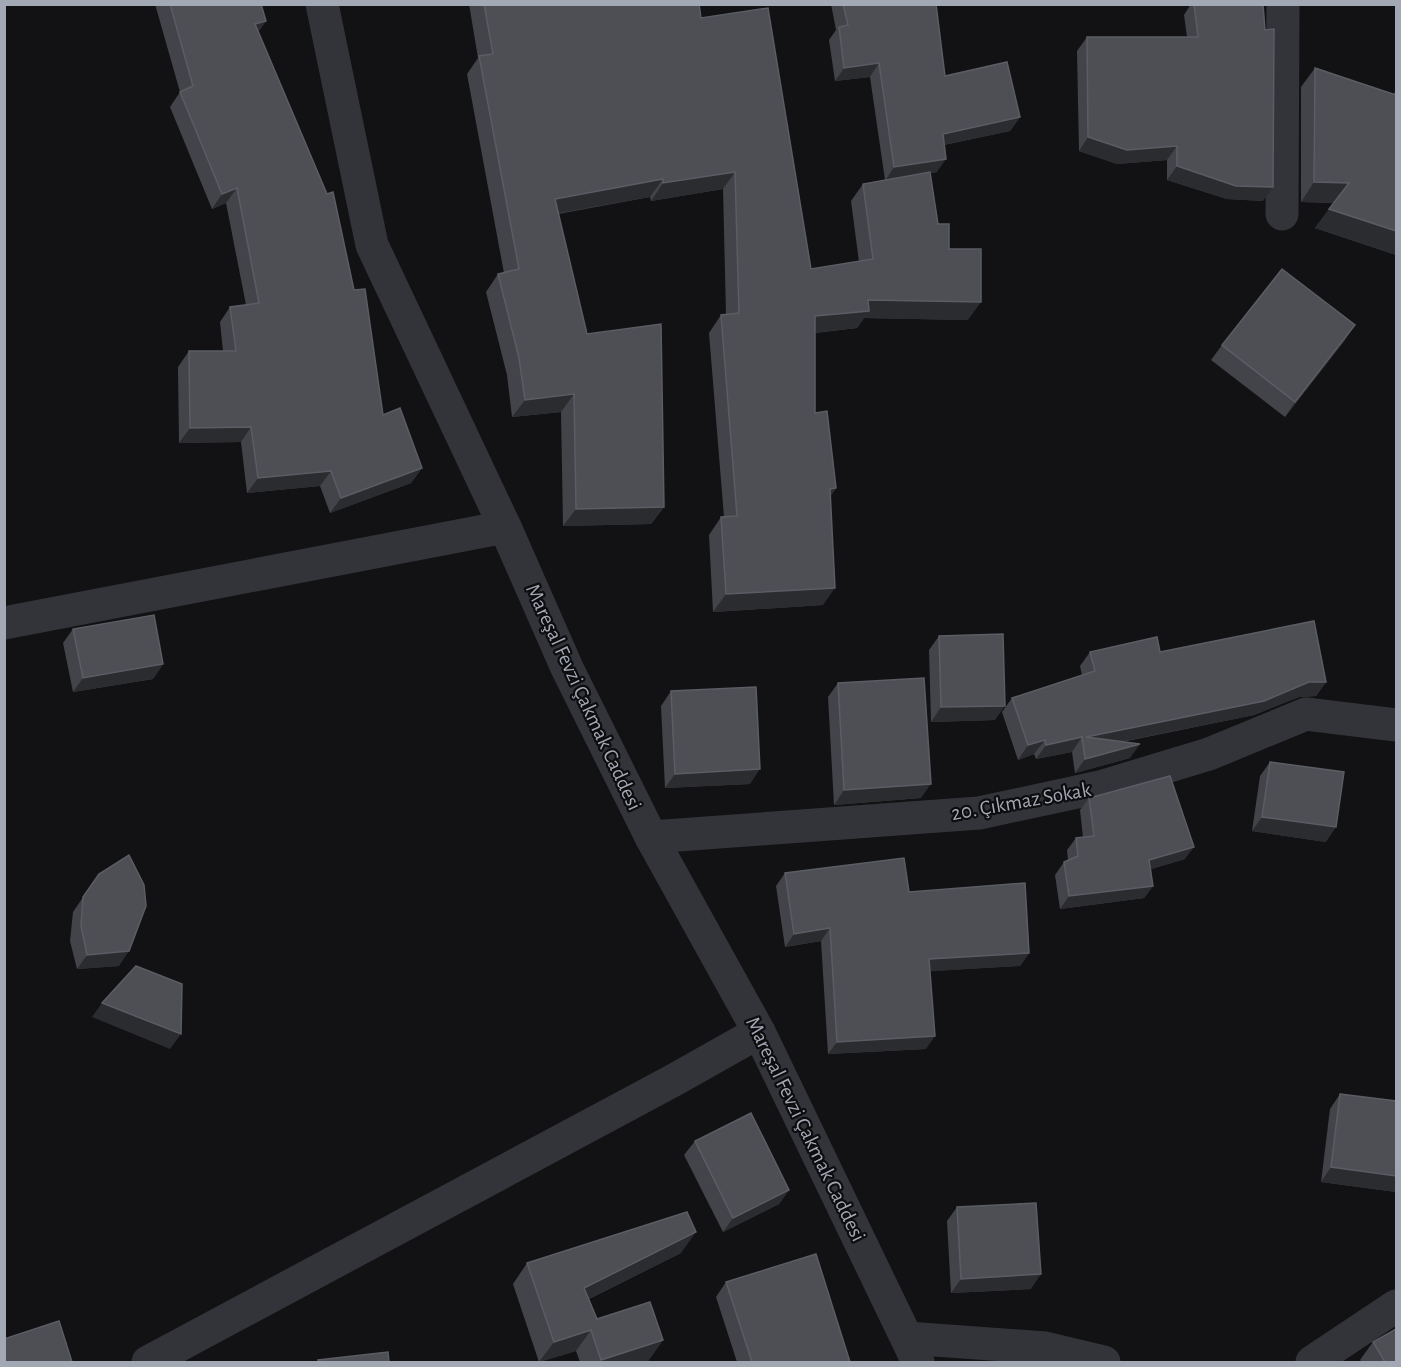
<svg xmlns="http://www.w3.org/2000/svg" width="1401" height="1367" viewBox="0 0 1401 1367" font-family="'Alegreya Sans',sans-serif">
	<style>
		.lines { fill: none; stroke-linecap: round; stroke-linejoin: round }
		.street { stroke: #333439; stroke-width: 33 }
		.wall { fill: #434449 }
		.shaded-wall { fill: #2b2c2f }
		.building { fill: #4e4f55; stroke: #5b5d64; stroke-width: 1.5 }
		.labels { text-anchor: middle; stroke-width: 4.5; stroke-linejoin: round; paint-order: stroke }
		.street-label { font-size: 21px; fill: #a3a8b5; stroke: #0d0d0f }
	</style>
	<rect width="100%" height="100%" fill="#121214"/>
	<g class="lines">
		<g class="street">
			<polyline points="322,4 372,245 505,527 567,668 651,837 759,1032 918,1362"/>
			<polyline points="1282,214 1283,4"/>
			<polyline points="4,623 505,527"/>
			<polyline points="651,837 979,813 1100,787 1209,754 1306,714 1396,725"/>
			<polyline points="907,1338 1045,1348 1104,1362"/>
			<polyline points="148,1362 674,1080 759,1032"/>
			<polyline points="1312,1362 1396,1306"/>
		</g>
	</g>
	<g class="wall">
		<polygon points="155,4 261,4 266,21 258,32 354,290 383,415 422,468 411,483 330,513 320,486 247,493 241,442 179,443 178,367 189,351 223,351 220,322 230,307 246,305 226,203 212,209 170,107 180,92"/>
		<polygon points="469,4 699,4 701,18 811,269 859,262 851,201 863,184 885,180 870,77 835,81 829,40 836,30 831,4 936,4 945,76 1020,117 1010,131 944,145 937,172 930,173 938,224 949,249 968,320 864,318 857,328 815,333 815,413 836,488 830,497 823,605 713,612 709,535 721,517 724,517 709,333 721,315 726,314 723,189 651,201 650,197 558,214 587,334 664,507 651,524 563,526 561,412 512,417 507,375 486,292 498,274 504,273 467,74 478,58"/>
		<polygon points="1191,4 1263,4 1263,201 1227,199 1167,180 1167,160 1117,164 1079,151 1077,51 1087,37 1187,37 1184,15"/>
		<polygon points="1315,68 1394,94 1396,88 1396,255 1315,228 1334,203 1301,202 1301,87"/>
		<polygon points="1345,340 1285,417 1211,360 1222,345"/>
		<polygon points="73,629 163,664 153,679 73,692 63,643"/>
		<polygon points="939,636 995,720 931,722 929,650"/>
		<polygon points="1090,652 1160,652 1326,682 1316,696 1299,697 1254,715 1122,742 1130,758 1075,773 1072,752 1036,759 1034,754 1018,760 1002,712 1012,698 1082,675 1080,666"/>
		<polygon points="838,683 921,798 834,805 828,697"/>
		<polygon points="671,691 750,784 665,788 661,706"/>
		<polygon points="1270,762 1326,842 1252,831 1260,776"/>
		<polygon points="1089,798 1185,859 1151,869 1153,886 1144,898 1060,909 1055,875 1064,862 1068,860 1067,850 1076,838 1083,837 1080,810"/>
		<polygon points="785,873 909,892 1029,953 1020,966 930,971 926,1049 828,1054 821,941 785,947 776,886"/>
		<polygon points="99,874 119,966 77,969 70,941 73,912"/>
		<polygon points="1340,1094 1396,1101 1396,1192 1321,1182 1330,1109"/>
		<polygon points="695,1141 789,1190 779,1204 723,1232 684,1155"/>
		<polygon points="957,1207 1031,1289 951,1293 947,1221"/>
		<polygon points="681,1253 589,1299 597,1319 663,1340 648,1361 643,1362 580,1362 576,1351 539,1362 513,1284 527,1263"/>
		<polygon points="726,1282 850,1362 737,1362 716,1297"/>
		<polygon points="1373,1342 1396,1362 1362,1362 1360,1360"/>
	</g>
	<g class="shaded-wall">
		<polygon points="266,21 255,37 255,24"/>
		<polygon points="879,63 870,77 835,81 844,68"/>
		<polygon points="1020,117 1010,131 933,147 943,134"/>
		<polygon points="1088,137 1177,146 1167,160 1117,164 1079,151"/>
		<polygon points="946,159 937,172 885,181 894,167"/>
		<polygon points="1177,166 1273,187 1263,201 1227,199 1167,180"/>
		<polygon points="735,172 723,189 651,201 663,183"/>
		<polygon points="663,179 650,197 542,216 555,199"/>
		<polygon points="1314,182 1349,183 1336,203 1301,202"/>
		<polygon points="237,188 226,203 212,209 222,194"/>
		<polygon points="1329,209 1396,231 1396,255 1315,228"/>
		<polygon points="868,300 981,302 968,320 864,318 857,328 803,334 815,316"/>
		<polygon points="1355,325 1345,340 1285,417 1295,402"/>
		<polygon points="574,394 561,412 512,417 525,400"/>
		<polygon points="251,427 241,442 179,443 190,428"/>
		<polygon points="422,468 411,483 330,513 341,498"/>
		<polygon points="331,471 320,486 247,493 258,478"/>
		<polygon points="836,488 824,506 830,489"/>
		<polygon points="664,507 651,524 563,526 576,509"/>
		<polygon points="835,588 823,605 713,612 726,594"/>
		<polygon points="163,664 153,679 73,692 83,678"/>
		<polygon points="1309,682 1326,682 1316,696 1299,697 1254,715 1084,749 1086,737"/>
		<polygon points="1005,706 995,720 931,722 941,707"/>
		<polygon points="1082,737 1072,752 1036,759 1046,745"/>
		<polygon points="1045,740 1034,754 1018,760 1028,745"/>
		<polygon points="1140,744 1130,758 1075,773 1085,759"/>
		<polygon points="760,769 750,784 665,788 675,774"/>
		<polygon points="931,784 921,798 834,805 844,790"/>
		<polygon points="1262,817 1336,827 1326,842 1252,831"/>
		<polygon points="1194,847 1185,859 1141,872 1149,860"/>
		<polygon points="1153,886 1144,898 1060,909 1069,896"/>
		<polygon points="830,928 821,941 785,947 794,934"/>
		<polygon points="129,951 119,966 77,969 87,955"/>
		<polygon points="1029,953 1020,966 920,972 929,959"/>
		<polygon points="102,1003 181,1034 170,1049 92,1017"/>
		<polygon points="935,1036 926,1049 828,1054 837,1042"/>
		<polygon points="1331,1167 1396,1176 1396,1192 1321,1182"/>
		<polygon points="789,1190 779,1204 723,1232 733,1218"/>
		<polygon points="696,1232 681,1253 570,1308 584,1288"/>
		<polygon points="1041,1274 1031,1289 951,1293 961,1279"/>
		<polygon points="591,1330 576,1351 539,1362 554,1342"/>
		<polygon points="663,1340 648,1361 643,1362 599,1362 601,1360"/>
	</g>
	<g class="building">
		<polygon points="170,4 261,4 266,21 255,24 327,194 333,192 354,290 365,289 383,415 400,408 422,468 341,498 331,471 258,478 251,427 190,428 189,351 236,351 230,307 259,303 237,188 222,194 180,92 193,86"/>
		<polygon points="484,4 699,4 701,18 768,8 811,269 873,259 863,184 930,172 938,224 949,224 949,249 981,249 981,302 868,300 869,311 815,316 815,413 827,411 836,488 830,489 835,588 726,594 721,517 737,516 721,315 739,313 735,172 663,183 663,179 555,199 587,334 661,324 664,507 576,509 574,394 525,400 519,358 498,274 519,269 479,56 493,54"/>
		<polygon points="843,4 936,4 945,76 1007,62 1020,117 943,134 946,159 894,167 879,63 844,68 839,27 848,25"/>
		<polygon points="1194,4 1263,4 1265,30 1274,29 1273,187 1236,186 1177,166 1177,146 1127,150 1088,137 1087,37 1198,37"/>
		<polygon points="1315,68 1396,95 1396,231 1329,209 1349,183 1314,182"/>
		<polygon points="1282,269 1355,325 1295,402 1222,345"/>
		<polygon points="154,615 163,664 83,678 73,629"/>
		<polygon points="1314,621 1326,682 1309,682 1264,701 1086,737 1140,744 1085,759 1082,737 1046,745 1045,740 1028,745 1012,698 1095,671 1090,652 1157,637 1160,652"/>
		<polygon points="1003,634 1005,706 941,707 939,636"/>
		<polygon points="924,678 931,784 844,790 838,683"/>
		<polygon points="756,687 760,769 675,774 671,691"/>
		<polygon points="1270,762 1344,772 1336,827 1262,817"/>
		<polygon points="1170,776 1194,847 1149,860 1153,886 1069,896 1064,862 1078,856 1076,838 1094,836 1089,798"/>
		<polygon points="129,855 144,885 146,906 129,951 87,955 81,926 83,897 99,874"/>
		<polygon points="904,858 909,892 1025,883 1029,953 929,959 935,1036 837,1042 830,928 794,934 785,873"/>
		<polygon points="136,966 182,984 181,1034 102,1003"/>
		<polygon points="1340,1094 1396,1101 1396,1176 1331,1167"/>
		<polygon points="751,1113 789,1190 733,1218 695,1141"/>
		<polygon points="1036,1203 1041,1274 961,1279 957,1207"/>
		<polygon points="687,1212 696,1232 584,1288 597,1319 650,1302 663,1340 601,1360 591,1330 554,1342 527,1263"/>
		<polygon points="816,1254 850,1362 752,1362 726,1282"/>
		<polygon points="59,1321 72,1362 6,1362 4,1358 4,1339"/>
		<polygon points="1396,1329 1396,1362 1385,1362 1373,1342"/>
		<polygon points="388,1352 389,1362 318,1362 318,1360"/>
	</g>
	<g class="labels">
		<g class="street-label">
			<text transform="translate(584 697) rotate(65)" y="7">Mareşal Fevzi Çakmak Caddesi</text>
			<text transform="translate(1021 801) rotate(-10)" y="7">20. Çıkmaz Sokak</text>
			<text transform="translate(806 1129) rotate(64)" y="7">Mareşal Fevzi Çakmak Caddesi</text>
		</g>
	</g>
	<rect width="1401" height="1367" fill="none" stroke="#a3a8b5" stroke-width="12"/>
</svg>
